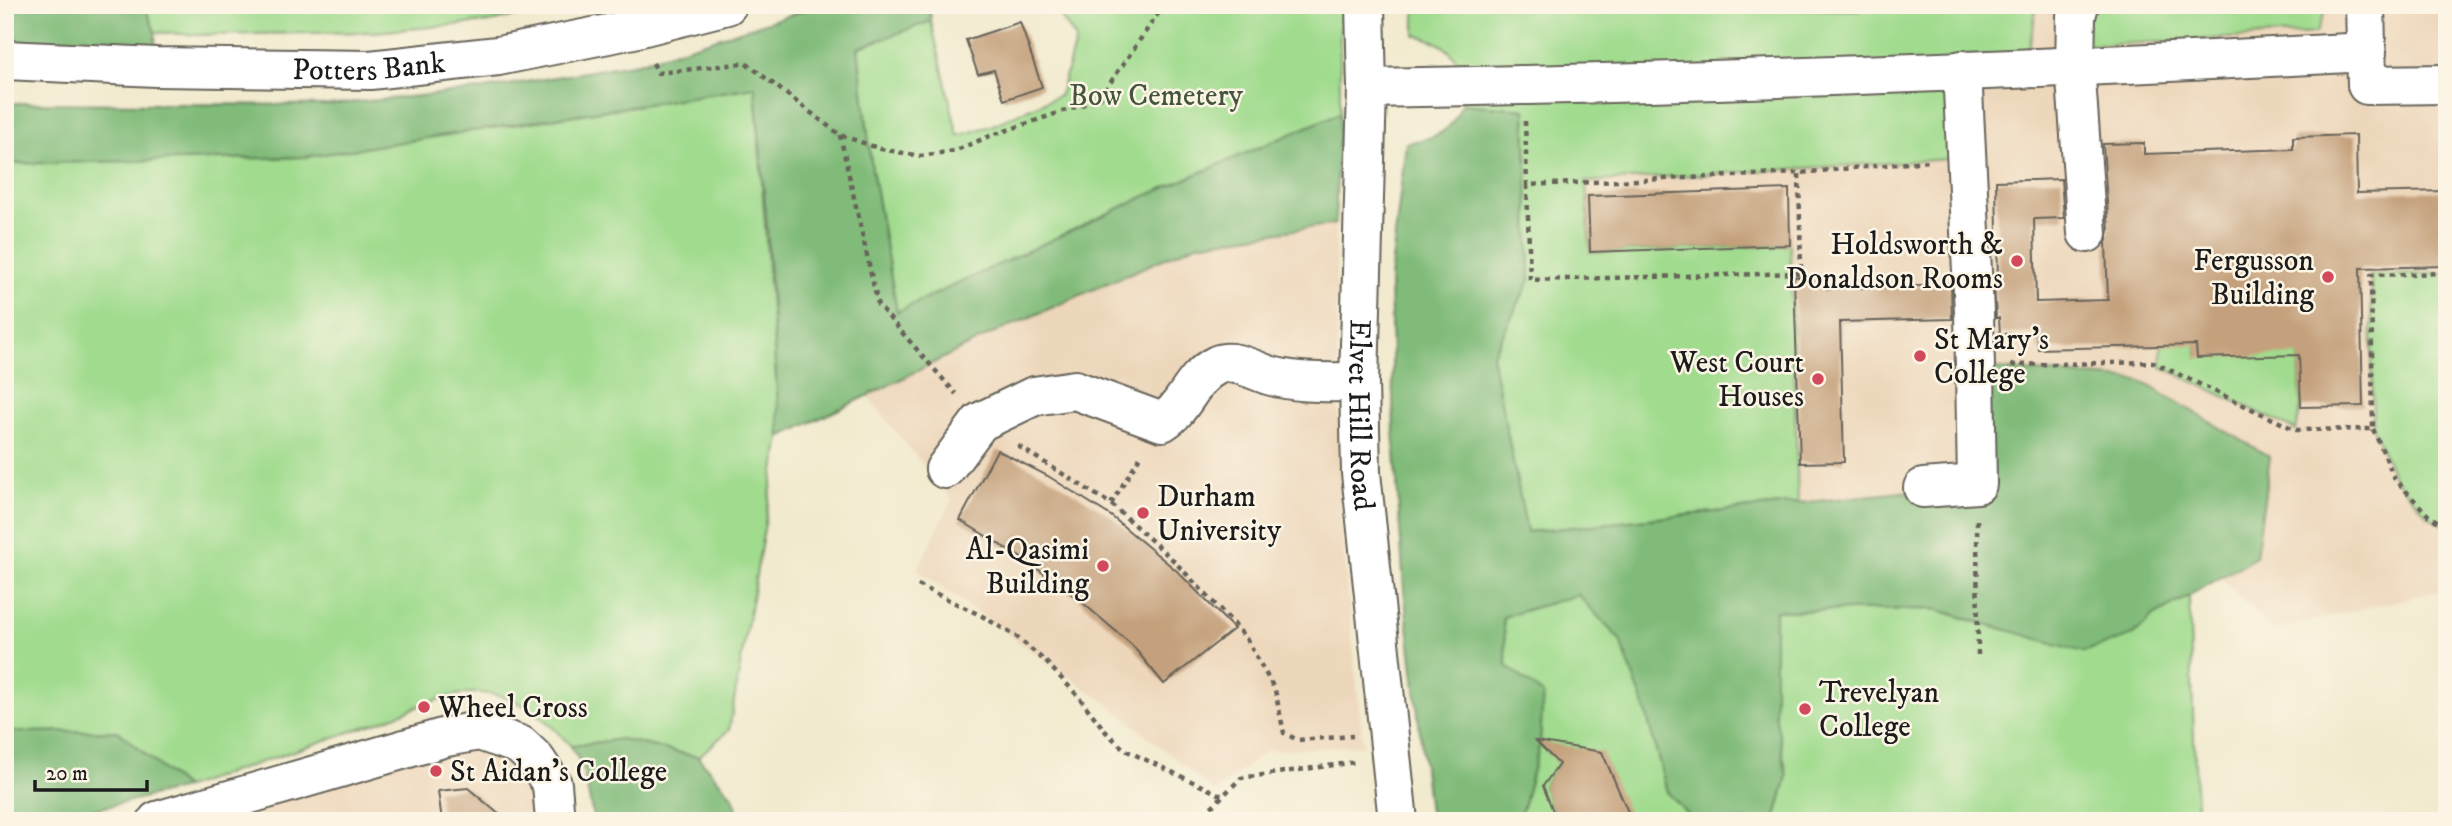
<svg xmlns="http://www.w3.org/2000/svg" width="2452" height="826" viewBox="0 0 2452 826" font-family="'IM FELL DW Pica',serif">
	<style>
		.built { fill: #edd7bb }
		.green { fill: #a0db8e; stroke: #5e7c55; stroke-width: 2 }
		.forest { fill: #80bb79; stroke: #4e6c4a; stroke-width: 2 }
		.building { fill: #c4a07c }
		.lines { fill: none; stroke-linecap: round; stroke-linejoin: round }
		.minor-casing { stroke: #67645a; stroke-width: 42 }
		.path { stroke: #67645a; stroke-width: 4.5; stroke-dasharray: 5 5; stroke-linecap: butt }
		.minor { stroke: #fff; stroke-width: 38 }
		.poi-dot { fill: #d1495b; stroke: #fcf5e5; stroke-width: 2.5 }
		.labels { text-anchor: middle; stroke-width: 5; stroke-linejoin: round; paint-order: stroke }
		.street-label { font-size: 30px; fill: #1c1c1c; stroke: #fcf5e5 }
		.park-label { font-size: 30px; fill: #44553e; stroke: #fcf5e5 }
		.poi-label { font-size: 30px; fill: #1c1c1c; stroke: #fcf5e5; text-anchor: start }
	</style>
	<rect width="100%" height="100%" fill="#fcf5e5"/>
	<filter id="ink" filterUnits="userSpaceOnUse"><feTurbulence type="fractalNoise" baseFrequency=".0143" numOctaves="2"/><feDisplacementMap in="SourceGraphic" scale="14" xChannelSelector="R" yChannelSelector="G"/><feConvolveMatrix kernelMatrix="1 2 1 2 8 2 1 2 1" color-interpolation-filters="sRGB"/></filter>
	<filter id="wash" filterUnits="userSpaceOnUse"><feTurbulence type="fractalNoise" baseFrequency=".00686" numOctaves="4" result="noise"/><feDisplacementMap in="SourceGraphic" scale="28" xChannelSelector="R" yChannelSelector="G"/><feGaussianBlur stdDeviation="1.57" result="paint"/><feColorMatrix in="noise" values="0 0 0 0 0 0 0 0 0 0 0 0 0 0 0 0 0 1.4 0 .05"/><feComposite in="paint" operator="in"/></filter>
	<g filter="url(#wash)">
		<rect width="100%" height="100%" fill="#f1eace"/>
		<g class="built">
			<polygon points="1415,5 1653,5 1859,10 1860,5 2447,5 2447,589 2273,630 2187,545 2197,821 1430,821 1394,434 1390,279 1406,143 1434,137 1455,121 1462,104 1461,69 1447,49 1433,39 1415,35"/>
			<polygon points="1335,224 1341,527 1363,745 1266,751 1215,792 1116,710 917,570 952,500 867,396 987,336 1197,244"/>
			<polygon points="446,737 520,745 555,821 157,821"/>
		</g>
		<g class="green">
			<polygon points="144,5 567,5 489,22 374,32 197,35 155,32"/>
			<polygon points="1053,5 1340,5 1340,113 1141,198 897,312 872,169 858,47 931,21 958,136 993,125 1060,95 1076,39"/>
			<path d="M1415,5H1653L1859,10L1860,5H2037L2029,48L1962,70L1965,158L1586,182L1590,252L1790,245L1798,503L1527,532L1492,356L1530,280L1525,109L1462,104C1462,94 1464,80 1461,70C1455,49 1434,39 1415,35Z"/>
			<polygon points="2069,5 2328,5 2316,33 2066,47"/>
			<path d="M755,87L780,437L729,730L698,757L621,739L571,746C550,723 523,698 491,694C449,688 412,711 373,724C310,745 248,767 185,788L118,731L5,732V164L305,157Z"/>
			<polygon points="2447,273 2447,528 2428,515 2395,479 2373,429 2371,275"/>
			<polygon points="2297,285 2301,407 2296,430 2162,367 2160,289 2195,287 2197,358"/>
			<polygon points="1578,594 1620,640 1645,708 1667,792 1694,821 1632,821 1555,759 1559,764 1543,786 1557,821 1519,821 1540,744 1507,666 1503,617"/>
			<polygon points="2189,596 2197,821 1775,821 1787,776 1775,714 1775,611 1935,609 1995,628 2134,635 2152,617"/>
		</g>
		<g class="forest">
			<polygon points="5,5 144,5 155,32 156,67 5,60"/>
			<polygon points="822,5 930,5 931,21 858,48 872,169 897,312 1141,198 1340,113 1335,224 1197,244 987,336 867,396 780,437 767,227 755,87 305,157 5,164 5,103 327,105 479,90 638,63"/>
			<polygon points="1653,5 1860,5 1860,10"/>
			<path d="M1462,104L1525,109L1530,280L1492,356L1527,532L1976,484L1975,367L2139,380L2270,457L2256,557L2152,617L2134,635L2083,652L1935,609L1775,611V714L1787,776L1775,821H1694L1667,792L1645,708L1620,640L1578,595L1503,617L1507,666L1543,694L1540,744L1519,821H1430L1404,590L1394,434L1390,279L1406,143C1436,137 1450,135 1462,104Z"/>
			<polygon points="118,731 185,788 45,821 5,821 5,732"/>
			<polygon points="621,739 698,757 733,797 741,821 594,821 583,768 571,746"/>
		</g>
		<g id="blocks">
			<g class="building">
				<polygon points="1020,22 1042,87 1004,100 994,70 978,74 966,40"/>
				<polygon points="2356,135 2357,193 2447,191 2447,266 2360,268 2363,406 2301,407 2299,355 2197,358 2196,345 2038,349 2037,333 2000,334 1999,318 1996,318 1994,283 1998,283 1996,181 2061,179 2064,218 2034,219 2036,302 2108,300 2106,243 2109,231 2103,144 2144,143 2144,154 2293,149 2293,137"/>
				<polygon points="1789,189 1790,245 1590,252 1588,196"/>
				<polygon points="1826,276 1827,289 1951,285 1952,319 1840,322 1844,462 1800,463 1794,277"/>
				<polygon points="997,450 1048,476 1111,516 1177,571 1234,629 1164,684 1132,645 1077,598 1028,562 960,520"/>
				<polygon points="1536,741 1602,752 1632,821 1557,821 1543,786 1559,764"/>
				<polygon points="468,788 507,821 442,821 438,791"/>
			</g>
		</g>
	</g>
	<g filter="url(#ink)">
		<use href="#blocks" fill-opacity="0" stroke="#67645a" stroke-width="2"/>
		<g class="lines">
			<g class="minor-casing">
				<g id="minor">
					<path id="s1" d="M1365,5L1367,88L1359,382L1361,473L1398,821"/>
					<polyline points="2079,5 2076,16 2075,65 2087,233"/>
					<polyline points="2365,5 2367,85 2447,84"/>
					<path id="s2" d="M5,60L156,67L370,70L498,56L633,29L727,5"/>
					<path d="M1367,88C1700,83 2034,70 2367,52"/>
					<path d="M945,469L980,422L1034,396L1075,390L1162,422C1186,408 1190,378 1217,365C1233,358 1253,370 1268,375C1298,384 1329,382 1359,382"/>
					<polyline points="1923,488 1977,484 1974,312 1962,70"/>
					<polyline points="157,821 446,737 479,731 520,745 535,759 552,784 555,821"/>
				</g>
			</g>
			<g class="path">
				<polyline points="653,63 658,73 746,63 840,135 881,149 920,156 954,151 990,136 1099,99 1164,5"/>
				<polyline points="1525,121 1527,185 1799,173 1929,161"/>
				<polyline points="840,135 878,305 956,394"/>
				<polyline points="1527,185 1530,280 1801,273 1799,173"/>
				<polyline points="2011,365 2153,362 2296,430 2373,429 2371,275 2447,273"/>
				<polyline points="2373,429 2395,479 2428,515 2447,528"/>
				<polyline points="1018,446 1111,504 1173,560 1235,625 1247,640 1275,690 1284,733 1298,740 1353,736"/>
				<polyline points="1111,504 1141,455"/>
				<polyline points="1977,520 1978,660"/>
				<polyline points="918,585 982,616 1017,637 1046,662 1078,696 1106,732 1125,750 1223,796"/>
				<polyline points="1197,821 1241,778 1356,762"/>
			</g>
			<use href="#minor" class="minor"/>
		</g>
	</g>
	<g class="poi-dot">
		<circle cx="2017" cy="261" r="7"/>
		<circle cx="2328" cy="277" r="7"/>
		<circle cx="1920" cy="356" r="7"/>
		<circle cx="1818" cy="379" r="7"/>
		<circle cx="1143" cy="513" r="7"/>
		<circle cx="1103" cy="566" r="7"/>
		<circle cx="424" cy="707" r="7"/>
		<circle cx="1805" cy="709" r="7"/>
		<circle cx="436" cy="771" r="7"/>
	</g>
	<g class="labels">
		<g class="street-label">
			<text dy="10" stroke="none"><textPath href="#s2" startOffset="364">Potters Bank</textPath></text>
			<text dy="10" stroke="none"><textPath href="#s1" startOffset="410">Elvet Hill Road</textPath></text>
		</g>
		<g class="park-label">
			<text x="1156" y="105">Bow Cemetery</text>
		</g>
		<g class="poi-label">
			<text x="2003" y="254" text-anchor="end">Holdsworth &amp;<tspan x="2003" dy="34">Donaldson Rooms</tspan></text>
			<text x="2314" y="270" text-anchor="end">Fergusson<tspan x="2314" dy="34">Building</tspan></text>
			<text x="1934" y="349">St Mary's<tspan x="1934" dy="34">College</tspan></text>
			<text x="1804" y="372" text-anchor="end">West Court<tspan x="1804" dy="34">Houses</tspan></text>
			<text x="1157" y="506">Durham<tspan x="1157" dy="34">University</tspan></text>
			<text x="1089" y="559" text-anchor="end">Al-Qasimi<tspan x="1089" dy="34">Building</tspan></text>
			<text x="1819" y="702">Trevelyan<tspan x="1819" dy="34">College</tspan></text>
			<text x="438" y="717">Wheel Cross</text>
			<text x="450" y="781">St Aidan's College</text>
		</g>
	</g>
	<rect width="2452" height="826" fill="none" stroke="#fcf5e5" stroke-width="28"/>
	<path d="M35 780v10h112v-10" fill="none" stroke="#1c1c1c" stroke-width="3.5"/>
	<text x="46" y="780" font-size="21" fill="#1c1c1c" stroke="#fcf5e5" stroke-width="5" paint-order="stroke">20 m</text>
</svg>
